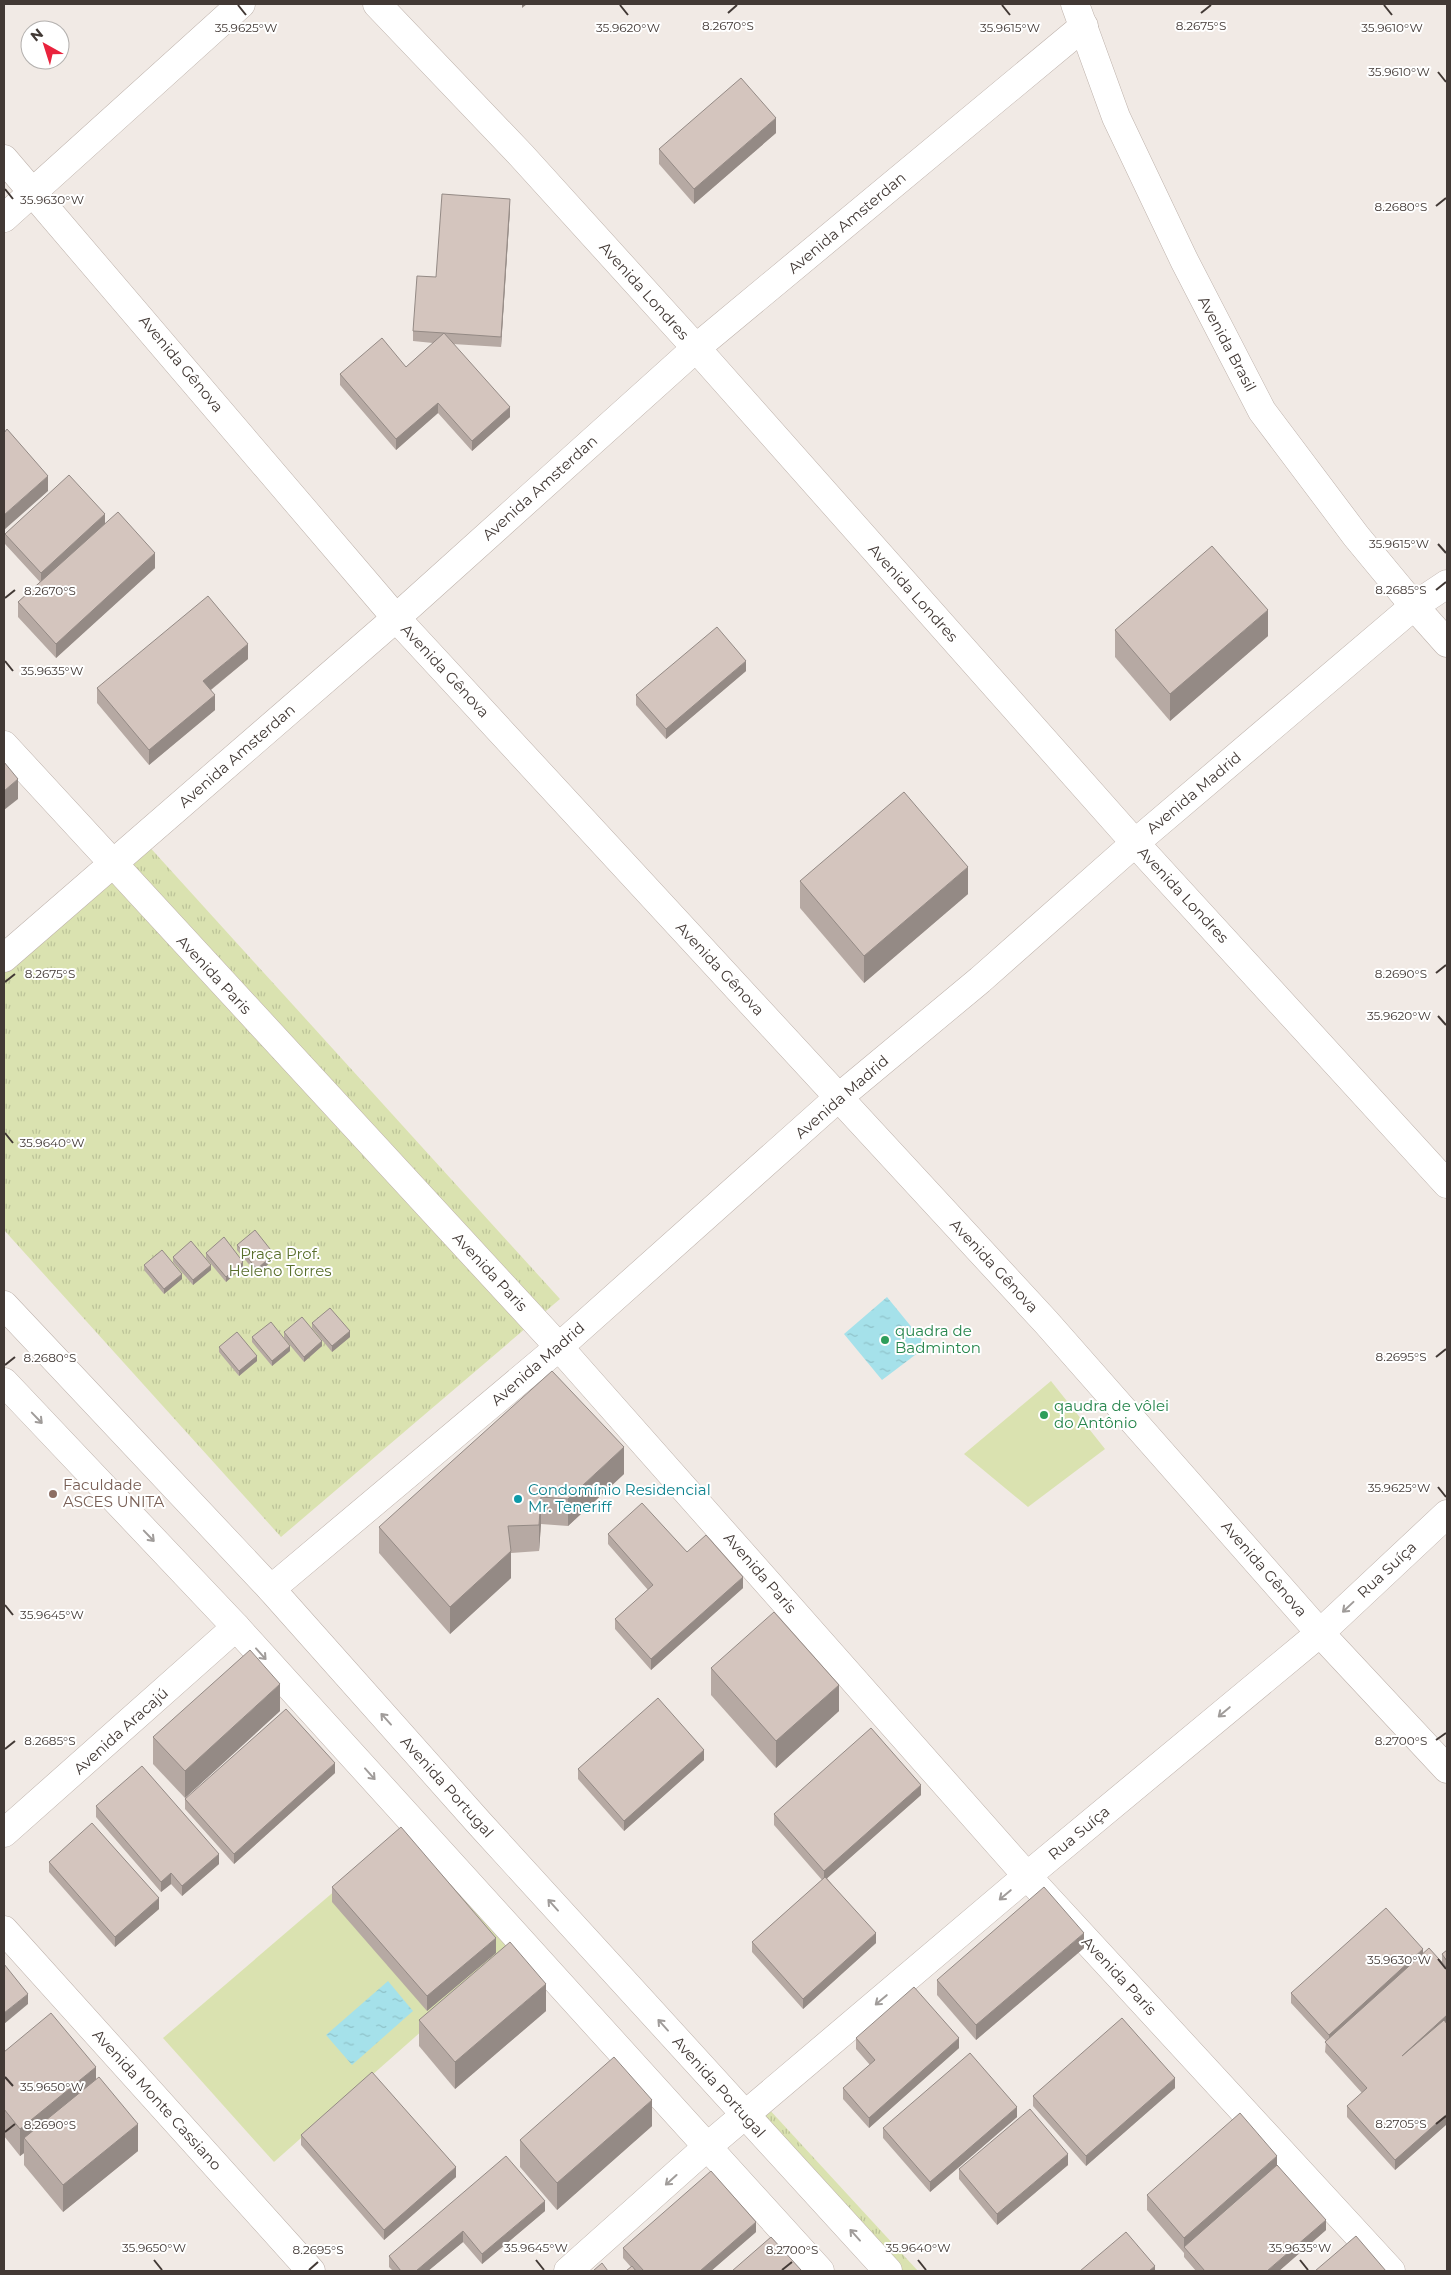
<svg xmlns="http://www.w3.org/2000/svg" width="1451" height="2275" viewBox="0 0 1451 2275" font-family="Montserrat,sans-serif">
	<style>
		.grass { fill: url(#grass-tufts) }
		.pitch { fill: #dae2b0 }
		.water { fill: url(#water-ripples) }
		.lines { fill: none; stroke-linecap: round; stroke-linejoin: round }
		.minor-casing { stroke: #beb2ab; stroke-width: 29 }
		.minor { stroke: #fff; stroke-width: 28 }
		.wall { fill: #b6a9a3 }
		.shaded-wall { fill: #948a85 }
		.building { fill: #d4c5be; stroke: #948a85 }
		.oneway { stroke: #a09c9a }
		.ticks { fill: none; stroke: #423935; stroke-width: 2 }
		.leisure-dot { fill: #2e9e5b; stroke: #fff; stroke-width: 2 }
		.education-dot { fill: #8d6e63; stroke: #fff; stroke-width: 2 }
		.culture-dot { fill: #0f9aa8; stroke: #fff; stroke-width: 2 }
		.labels { text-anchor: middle; stroke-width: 4; stroke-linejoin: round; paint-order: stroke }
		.street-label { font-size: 15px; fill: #423935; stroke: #fff }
		.park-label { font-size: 15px; fill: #596f2d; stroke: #fff }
		.leisure-label { font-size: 15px; fill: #27864d; stroke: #fff; text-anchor: start }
		.education-label { font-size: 15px; fill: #785e54; stroke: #fff; text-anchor: start }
		.culture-label { font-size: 15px; fill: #0d838f; stroke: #fff; text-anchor: start }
		.ticks-label { font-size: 12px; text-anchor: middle; fill: #423935; stroke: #fff; stroke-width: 4; stroke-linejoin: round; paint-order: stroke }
	</style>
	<defs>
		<pattern id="grass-tufts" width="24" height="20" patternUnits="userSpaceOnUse" patternTransform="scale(1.25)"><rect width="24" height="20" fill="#dae2b0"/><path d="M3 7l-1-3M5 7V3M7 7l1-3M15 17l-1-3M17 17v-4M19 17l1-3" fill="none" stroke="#bcc398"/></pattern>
		<pattern id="water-ripples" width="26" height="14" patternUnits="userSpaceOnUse" patternTransform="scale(1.25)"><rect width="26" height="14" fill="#a5e1ea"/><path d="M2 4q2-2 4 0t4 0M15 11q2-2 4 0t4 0" fill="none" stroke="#8fc2c9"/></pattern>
	</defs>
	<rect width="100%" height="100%" fill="#f1eae5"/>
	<g class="grass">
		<polygon points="136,832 560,1299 281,1537 4,1230 4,946"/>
		<polygon points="767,2107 918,2271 875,2271 743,2123"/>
	</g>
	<g class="pitch">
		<polygon points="1051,1381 1105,1449 1028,1507 964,1454"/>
		<polygon points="413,1824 521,1943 274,2162 163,2038"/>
	</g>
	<g class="water">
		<polygon points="887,1297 927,1346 882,1380 844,1334"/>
		<polygon points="388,1981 413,2011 352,2065 326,2035"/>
	</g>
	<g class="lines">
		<g class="minor-casing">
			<g id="minor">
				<polyline points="377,4 521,155 696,348 1135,843 1447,1184"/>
				<polyline points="1075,4 1116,117 1184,260 1262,411 1356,536 1414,606 1447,643"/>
				<polyline points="4,159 396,618 1046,1322 1320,1633 1447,1769"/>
				<polyline points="4,218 241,4"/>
				<polyline points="4,745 559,1347 1027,1876 1391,2271"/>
				<polyline points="4,958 396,618 696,348 1084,26"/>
				<polyline points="4,1305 271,1589 480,1824 888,2271"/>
				<polyline points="4,1382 236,1627 820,2271"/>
				<polyline points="271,1589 559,1347 838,1098 980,980 1135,843 1414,606 1447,584"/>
				<polyline points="4,1833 236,1627"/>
				<polyline points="4,1930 311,2271"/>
				<polyline points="568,2271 707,2147 1027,1876 1320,1633 1447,1514"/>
			</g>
		</g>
		<use href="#minor" class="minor"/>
	</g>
	<g class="wall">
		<polygon points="776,133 694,204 659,164 659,149"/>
		<polygon points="510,209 501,347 453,344 510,417 472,451 438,413 396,450 340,385 340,374 406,367 433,343 413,341 413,331 436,277"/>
		<polygon points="105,523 155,568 56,658 18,617 18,602 40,582 5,544 5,534"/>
		<polygon points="1115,630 1268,636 1170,721 1115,657"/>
		<polygon points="248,659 211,690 215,710 149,765 97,703 97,688"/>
		<polygon points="746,671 666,739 636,705 636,695"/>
		<polygon points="800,881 968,894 864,983 800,908"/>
		<polygon points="237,1245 274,1259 257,1274 237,1250"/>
		<polygon points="206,1253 243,1267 226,1282 206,1258"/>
		<polygon points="173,1257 211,1270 193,1285 173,1262"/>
		<polygon points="144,1265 182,1279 164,1294 144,1270"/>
		<polygon points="312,1323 350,1337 332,1352 312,1328"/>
		<polygon points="284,1332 322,1346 304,1362 284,1338"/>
		<polygon points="252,1337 290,1351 272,1366 252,1342"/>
		<polygon points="219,1347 257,1361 239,1376 219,1352"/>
		<polygon points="624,1474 568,1526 541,1524 539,1551 511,1553 511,1578 450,1634 379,1553 379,1527"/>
		<polygon points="608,1534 687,1552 743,1588 651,1670 615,1629 615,1619 648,1590 608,1544"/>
		<polygon points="711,1668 839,1711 776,1768 711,1695"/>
		<polygon points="280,1711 185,1798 153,1764 153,1737"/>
		<polygon points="704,1760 624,1831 578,1779 578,1769"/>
		<polygon points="335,1773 234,1864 185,1809 185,1799"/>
		<polygon points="921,1795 827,1878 876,1943 803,2009 752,1952 752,1942 822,1880 774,1825 774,1814"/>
		<polygon points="96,1806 219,1864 182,1896 171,1884 161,1892 96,1817"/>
		<polygon points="49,1862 159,1909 115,1947 49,1872"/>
		<polygon points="332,1887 496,1953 427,2011 332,1902"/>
		<polygon points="1084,1948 976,2040 937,1995 937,1980"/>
		<polygon points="1447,1950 1447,2124 1395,2170 1347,2117 1347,2106 1362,2093 1325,2052 1326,2041 1291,2003 1291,1993 1423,1953 1442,1962 1442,1954"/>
		<polygon points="546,2011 455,2089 419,2046 419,2020"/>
		<polygon points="856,2038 959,2048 869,2128 843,2099 843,2088 870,2065 856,2049"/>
		<polygon points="4,2052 96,2079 138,2151 63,2212 24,2165 24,2153 20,2156 4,2136"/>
		<polygon points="1175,2088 1086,2166 1033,2106 1033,2096"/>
		<polygon points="1017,2117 930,2192 883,2138 883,2128"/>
		<polygon points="652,2126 557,2210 520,2167 520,2140"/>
		<polygon points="301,2135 456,2177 384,2240 301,2145"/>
		<polygon points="1068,2165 997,2225 959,2179 959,2169"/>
		<polygon points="1277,2166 1326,2230 1279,2271 1196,2271 1184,2257 1184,2253 1147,2210 1147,2195"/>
		<polygon points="545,2201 545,2211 482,2264 463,2242 428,2271 393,2271 389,2267 389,2256"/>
		<polygon points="756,2232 711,2271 626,2271 631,2267 623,2258 623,2248"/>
	</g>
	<g class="shaded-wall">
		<polygon points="522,4 527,4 522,8"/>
		<polygon points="776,118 776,133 694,204 694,189"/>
		<polygon points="510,199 510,209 501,347 501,337"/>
		<polygon points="438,403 438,413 396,450 396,439"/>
		<polygon points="510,407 510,417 472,451 472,441"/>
		<polygon points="48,476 48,491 4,530 4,515"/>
		<polygon points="105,514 105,525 41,584 41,573"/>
		<polygon points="155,553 155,568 56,658 56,644"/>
		<polygon points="1268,610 1268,636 1170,721 1170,694"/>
		<polygon points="248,644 248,659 203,696 203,681"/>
		<polygon points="746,661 746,671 666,739 666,729"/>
		<polygon points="215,695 215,710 149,765 149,750"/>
		<polygon points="18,779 18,799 4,810 4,791"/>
		<polygon points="968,867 968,894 864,983 864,956"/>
		<polygon points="274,1254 274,1259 257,1274 257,1269"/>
		<polygon points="243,1262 243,1267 226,1282 226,1277"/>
		<polygon points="211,1265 211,1270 193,1285 193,1280"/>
		<polygon points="182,1274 182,1279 164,1294 164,1289"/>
		<polygon points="350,1331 350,1337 332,1352 332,1346"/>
		<polygon points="322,1341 322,1346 304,1362 304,1357"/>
		<polygon points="290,1346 290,1351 272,1366 272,1361"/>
		<polygon points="257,1356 257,1361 239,1376 239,1371"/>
		<polygon points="624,1447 624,1474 568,1526 568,1499"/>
		<polygon points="541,1497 541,1524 539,1551 539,1525"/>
		<polygon points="511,1551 511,1578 450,1634 450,1607"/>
		<polygon points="743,1577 743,1588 651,1670 651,1659"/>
		<polygon points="280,1684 280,1711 185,1798 185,1771"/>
		<polygon points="839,1685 839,1711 776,1768 776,1741"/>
		<polygon points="704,1750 704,1760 624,1831 624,1821"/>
		<polygon points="335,1763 335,1773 234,1864 234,1854"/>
		<polygon points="921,1785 921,1795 824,1881 824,1871"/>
		<polygon points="219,1854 219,1864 182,1896 182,1886"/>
		<polygon points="171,1873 171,1884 161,1892 161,1882"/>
		<polygon points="159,1898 159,1909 115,1947 115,1937"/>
		<polygon points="876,1933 876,1943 803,2009 803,1999"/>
		<polygon points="1084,1933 1084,1948 976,2040 976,2025"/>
		<polygon points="496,1938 496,1953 427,2011 427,1996"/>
		<polygon points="1423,1949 1423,1960 1329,2045 1329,2035"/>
		<polygon points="546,1984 546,2011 455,2089 455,2062"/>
		<polygon points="28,1994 28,2004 4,2024 4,2013"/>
		<polygon points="1447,2015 1447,2025 1402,2056"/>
		<polygon points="959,2038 959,2048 869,2128 869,2118"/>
		<polygon points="96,2067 96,2094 24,2138 24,2153 20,2156 20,2129"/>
		<polygon points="1175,2078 1175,2088 1086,2166 1086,2156"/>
		<polygon points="652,2100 652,2126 557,2210 557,2183"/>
		<polygon points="1017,2107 1017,2117 930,2192 930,2182"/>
		<polygon points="1447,2114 1447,2124 1395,2170 1395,2160"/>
		<polygon points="138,2124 138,2151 63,2212 63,2185"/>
		<polygon points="1068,2154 1068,2165 997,2225 997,2214"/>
		<polygon points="1277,2156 1277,2171 1184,2248 1184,2238"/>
		<polygon points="456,2167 456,2177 384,2240 384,2230"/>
		<polygon points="545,2201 545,2211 482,2264 482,2254"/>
		<polygon points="1326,2220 1326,2230 1279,2271 1267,2271"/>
		<polygon points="756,2222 756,2232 711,2271 700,2271"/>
		<polygon points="463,2231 463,2242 428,2271 416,2271"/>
		<polygon points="1155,2266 1155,2271 1149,2271"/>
	</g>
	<g class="building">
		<polygon points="741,78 776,118 694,189 659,149"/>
		<polygon points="442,194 510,199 501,337 444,333 510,407 472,441 438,403 396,439 340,374 382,338 406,367 444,333 413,331 417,276 436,277"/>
		<polygon points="7,429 48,476 4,515 4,433"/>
		<polygon points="69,475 105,514 41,573 5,534"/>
		<polygon points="118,512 155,553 56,644 18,602"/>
		<polygon points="1212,546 1268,610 1170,694 1115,630"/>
		<polygon points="208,596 248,644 203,681 215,695 149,750 97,688"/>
		<polygon points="717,627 746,661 666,729 636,695"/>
		<polygon points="4,762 18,779 4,791"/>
		<polygon points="904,792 968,867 864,956 800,881"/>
		<polygon points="255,1230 274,1254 257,1269 237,1245"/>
		<polygon points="224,1237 243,1262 226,1277 206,1253"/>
		<polygon points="191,1241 211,1265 193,1280 173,1257"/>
		<polygon points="162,1250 182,1274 164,1289 144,1265"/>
		<polygon points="330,1308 350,1331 332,1346 312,1323"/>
		<polygon points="302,1317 322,1341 304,1357 284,1332"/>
		<polygon points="271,1322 290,1346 272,1361 252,1337"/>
		<polygon points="237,1332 257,1356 239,1371 219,1347"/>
		<polygon points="552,1371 624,1447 568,1499 541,1497 539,1525 508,1526 511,1551 450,1607 379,1527"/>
		<polygon points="642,1503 687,1552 706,1535 743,1577 651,1659 615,1619 653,1585 608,1534"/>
		<polygon points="774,1612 839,1685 776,1741 711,1668"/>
		<polygon points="250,1650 280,1684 185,1771 153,1737"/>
		<polygon points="658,1698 704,1750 624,1821 578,1769"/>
		<polygon points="286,1709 335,1763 234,1854 185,1799"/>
		<polygon points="871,1728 921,1785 824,1871 774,1814"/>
		<polygon points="142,1766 219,1854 182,1886 171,1873 161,1882 96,1806"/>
		<polygon points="92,1823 159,1898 115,1937 49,1862"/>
		<polygon points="401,1827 496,1938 427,1996 332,1887"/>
		<polygon points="825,1877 876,1933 803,1999 752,1942"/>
		<polygon points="1044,1887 1084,1933 976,2025 937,1980"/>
		<polygon points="1386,1908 1423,1949 1329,2035 1291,1993"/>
		<polygon points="510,1942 546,1984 455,2062 419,2020"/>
		<polygon points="1429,1948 1447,1968 1447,2015 1402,2056 1444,2020 1447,2024 1447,2114 1395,2160 1347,2106 1367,2088 1325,2042"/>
		<polygon points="1447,1950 1447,1961 1442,1954"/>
		<polygon points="4,1964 28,1994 4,2013"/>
		<polygon points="914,1987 959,2038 869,2118 843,2088 875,2060 856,2038"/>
		<polygon points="51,2013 96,2067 20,2129 4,2109 4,2052"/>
		<polygon points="1122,2018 1175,2078 1086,2156 1033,2096"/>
		<polygon points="970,2053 1017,2107 930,2182 883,2128"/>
		<polygon points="614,2057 652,2100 557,2183 520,2140"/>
		<polygon points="372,2072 456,2167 384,2230 301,2135"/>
		<polygon points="99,2077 138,2124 63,2185 24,2138"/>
		<polygon points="1030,2109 1068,2154 997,2214 959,2169"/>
		<polygon points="1240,2113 1277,2156 1184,2238 1147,2195"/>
		<polygon points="506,2156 545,2201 482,2254 463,2231 416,2271 401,2271 389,2256"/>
		<polygon points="1277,2165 1326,2220 1267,2271 1205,2271 1184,2247"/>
		<polygon points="711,2171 756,2222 700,2271 644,2271 623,2248"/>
		<polygon points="1126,2232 1155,2266 1149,2271 1080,2271"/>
		<polygon points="1356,2236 1386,2271 1315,2271"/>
		<polygon points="771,2237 801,2270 799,2271 732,2271"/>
		<polygon points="602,2263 608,2271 593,2271"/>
		<polygon points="632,2266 636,2271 626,2271"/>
	</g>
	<defs><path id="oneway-shaft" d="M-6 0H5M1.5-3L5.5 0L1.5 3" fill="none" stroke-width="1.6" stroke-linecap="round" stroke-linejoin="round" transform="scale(1.25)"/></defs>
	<g class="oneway">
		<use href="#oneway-shaft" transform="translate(37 1418) rotate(46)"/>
		<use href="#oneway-shaft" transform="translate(149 1536) rotate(46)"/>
		<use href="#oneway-shaft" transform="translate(1348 1607) rotate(137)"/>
		<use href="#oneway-shaft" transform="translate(261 1654) rotate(48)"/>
		<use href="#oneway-shaft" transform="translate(1224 1712) rotate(140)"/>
		<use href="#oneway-shaft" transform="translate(386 1719) rotate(-132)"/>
		<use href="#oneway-shaft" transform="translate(370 1774) rotate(48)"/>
		<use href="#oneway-shaft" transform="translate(1005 1895) rotate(140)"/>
		<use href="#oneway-shaft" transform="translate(553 1905) rotate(-132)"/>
		<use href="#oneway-shaft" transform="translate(881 2000) rotate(140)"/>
		<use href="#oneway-shaft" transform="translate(663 2025) rotate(-132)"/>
		<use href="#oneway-shaft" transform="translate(671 2180) rotate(138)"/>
		<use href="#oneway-shaft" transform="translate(855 2235) rotate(-132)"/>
	</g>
	<path class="ticks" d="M238,5L246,15M620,5L628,15M1002,5L1010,15M1384,5L1392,15M728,13L737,5M1201,13L1211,5M1438,72L1446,82M5,189L13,199M1436,206L1446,198M1438,544L1446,553M1436,590L1446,582M5,598L15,590M5,661L13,671M1436,973L1446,965M5,982L15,974M1438,1016L1446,1025M5,1133L13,1143M1436,1357L1446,1349M5,1365L15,1357M1438,1487L1446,1497M5,1605L13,1615M1436,1740L1446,1733M5,1749L15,1741M1438,1959L1446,1969M5,2077L13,2086M1436,2124L1446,2116M5,2132L15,2124M154,2260L162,2270M536,2260L544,2270M918,2260L926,2270M1300,2260L1308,2270M309,2270L318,2262M782,2270L792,2262"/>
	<g class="leisure-dot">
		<circle cx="885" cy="1340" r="5"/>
		<circle cx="1044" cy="1415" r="5"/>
	</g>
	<circle class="education-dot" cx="53" cy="1494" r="5"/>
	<circle class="culture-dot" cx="518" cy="1499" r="5"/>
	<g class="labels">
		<g class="street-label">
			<text transform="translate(847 223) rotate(-40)" y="5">Avenida Amsterdan</text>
			<text transform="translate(644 291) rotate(48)" y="5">Avenida Londres</text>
			<text transform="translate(1227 344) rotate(62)" y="5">Avenida Brasil</text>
			<text transform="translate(181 364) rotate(50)" y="5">Avenida Gênova</text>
			<text transform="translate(540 488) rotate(-42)" y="5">Avenida Amsterdan</text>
			<text transform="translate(913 593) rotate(48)" y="5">Avenida Londres</text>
			<text transform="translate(445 671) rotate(47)" y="5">Avenida Gênova</text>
			<text transform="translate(237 756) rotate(-41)" y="5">Avenida Amsterdan</text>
			<text transform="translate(1194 793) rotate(-40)" y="5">Avenida Madrid</text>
			<text transform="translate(1183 895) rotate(47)" y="5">Avenida Londres</text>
			<text transform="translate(720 969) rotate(47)" y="5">Avenida Gênova</text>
			<text transform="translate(214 975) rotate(47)" y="5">Avenida Paris</text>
			<text transform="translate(842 1097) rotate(-41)" y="5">Avenida Madrid</text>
			<text transform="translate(994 1266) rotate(47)" y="5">Avenida Gênova</text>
			<text transform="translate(490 1272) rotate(47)" y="5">Avenida Paris</text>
			<text transform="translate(538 1364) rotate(-41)" y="5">Avenida Madrid</text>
			<text transform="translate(1264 1569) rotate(49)" y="5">Avenida Gênova</text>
			<text transform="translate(1387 1570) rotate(-43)" y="5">Rua Suíça</text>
			<text transform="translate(760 1573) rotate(49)" y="5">Avenida Paris</text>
			<text transform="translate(121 1731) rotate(-42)" y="5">Avenida Aracajú</text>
			<text transform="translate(447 1787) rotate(48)" y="5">Avenida Portugal</text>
			<text transform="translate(1079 1833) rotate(-40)" y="5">Rua Suíça</text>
			<text transform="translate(1119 1976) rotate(47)" y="5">Avenida Paris</text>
			<text transform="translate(719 2087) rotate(48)" y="5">Avenida Portugal</text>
			<text transform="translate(157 2100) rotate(48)" y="5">Avenida Monte Cassiano</text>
		</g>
		<g class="park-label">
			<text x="280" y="1259">Praça Prof.<tspan x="280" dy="17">Heleno Torres</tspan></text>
		</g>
		<g class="leisure-label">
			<text x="895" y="1336">quadra de<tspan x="895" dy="17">Badminton</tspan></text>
			<text x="1054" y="1411">qaudra de vôlei<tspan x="1054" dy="17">do Antônio</tspan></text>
		</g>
		<g class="education-label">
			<text x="63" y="1490">Faculdade<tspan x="63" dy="17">ASCES UNITA</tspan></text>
		</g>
		<g class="culture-label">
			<text x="528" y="1495">Condomínio Residencial<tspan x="528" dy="17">Mr. Teneriff</tspan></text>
		</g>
	</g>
	<g class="ticks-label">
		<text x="728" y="30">8.2670°S</text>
		<text x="1201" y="30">8.2675°S</text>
		<text x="246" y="32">35.9625°W</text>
		<text x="628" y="32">35.9620°W</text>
		<text x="1010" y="32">35.9615°W</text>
		<text x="1392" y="32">35.9610°W</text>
		<text x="1399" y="76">35.9610°W</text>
		<text x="52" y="204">35.9630°W</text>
		<text x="1401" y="211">8.2680°S</text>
		<text x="1399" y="548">35.9615°W</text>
		<text x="1401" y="594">8.2685°S</text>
		<text x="50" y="595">8.2670°S</text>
		<text x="52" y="675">35.9635°W</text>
		<text x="1401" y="978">8.2690°S</text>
		<text x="50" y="978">8.2675°S</text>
		<text x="1399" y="1020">35.9620°W</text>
		<text x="52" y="1147">35.9640°W</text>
		<text x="1401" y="1361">8.2695°S</text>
		<text x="50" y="1362">8.2680°S</text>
		<text x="1399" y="1492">35.9625°W</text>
		<text x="52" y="1619">35.9645°W</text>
		<text x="1401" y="1745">8.2700°S</text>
		<text x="50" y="1745">8.2685°S</text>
		<text x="1399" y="1964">35.9630°W</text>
		<text x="52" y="2091">35.9650°W</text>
		<text x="1401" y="2128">8.2705°S</text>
		<text x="50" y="2129">8.2690°S</text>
		<text x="154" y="2252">35.9650°W</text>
		<text x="536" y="2252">35.9645°W</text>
		<text x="918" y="2252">35.9640°W</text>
		<text x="1300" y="2252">35.9635°W</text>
		<text x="318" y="2254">8.2695°S</text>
		<text x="792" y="2254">8.2700°S</text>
	</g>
	<rect width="1451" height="2275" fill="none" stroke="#423935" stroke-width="10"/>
	<g transform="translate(45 45) rotate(321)"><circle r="24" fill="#ffffff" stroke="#b3b0ae"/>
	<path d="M0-4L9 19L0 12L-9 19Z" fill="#e9233d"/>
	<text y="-8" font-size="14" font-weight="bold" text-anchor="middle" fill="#423935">N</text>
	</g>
</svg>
